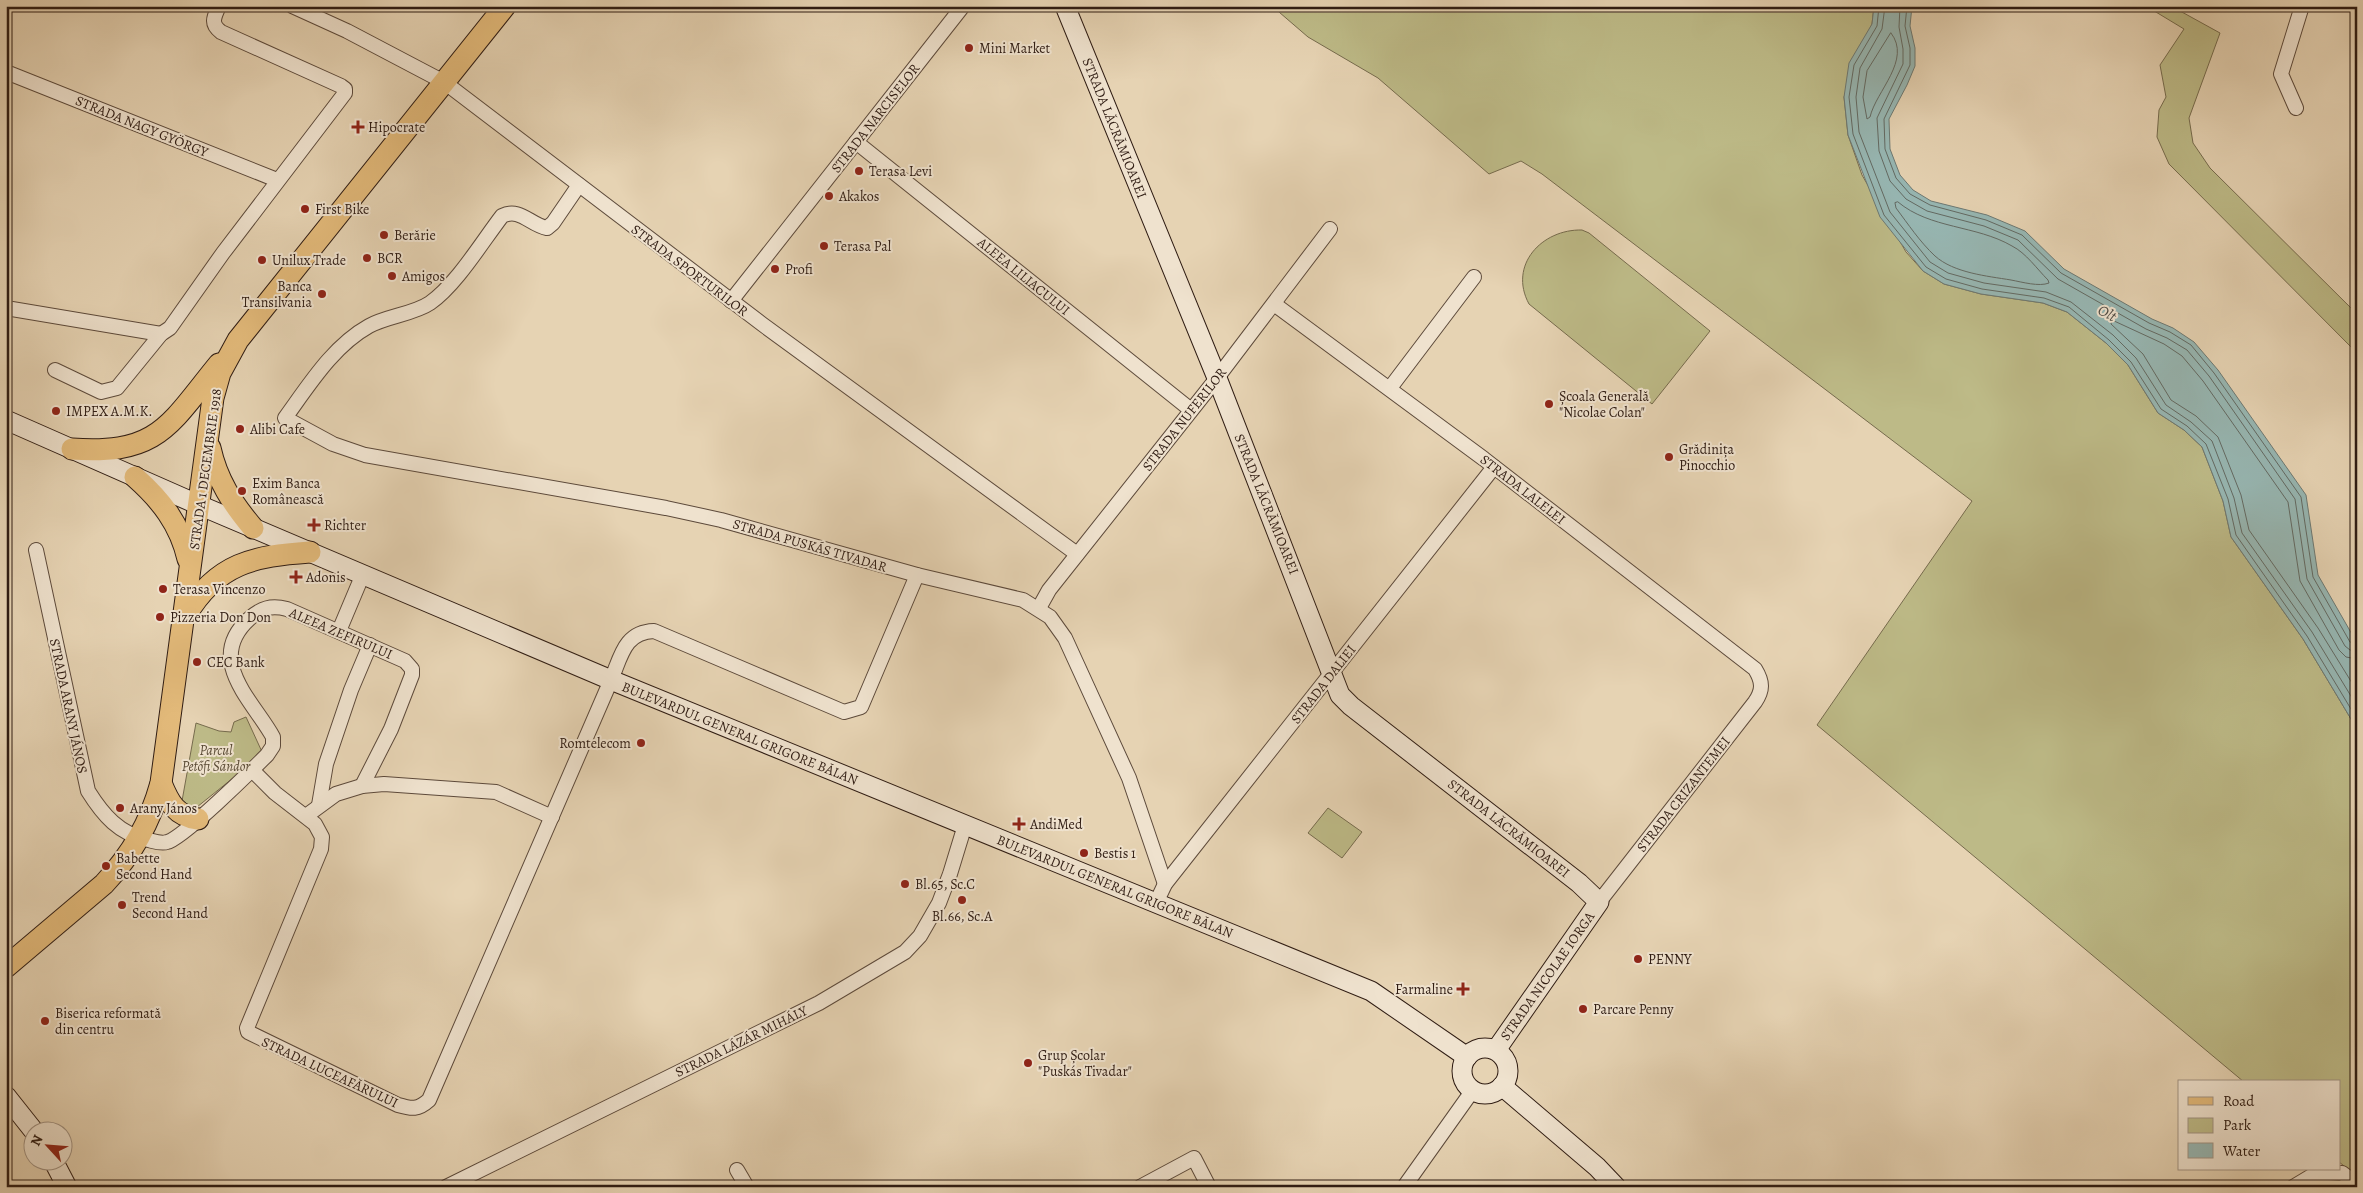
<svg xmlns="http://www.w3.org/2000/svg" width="2363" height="1193" viewBox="0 0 2363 1193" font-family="Alegreya,serif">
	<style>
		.green { fill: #bdba87; stroke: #766b4d }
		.water { fill: #97b7b3; stroke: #6d7973 }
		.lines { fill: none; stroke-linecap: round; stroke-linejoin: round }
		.shore { stroke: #636a63; stroke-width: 1 }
		.street-casing { stroke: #5d4a3b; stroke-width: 16 }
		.secondary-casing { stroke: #2f1c13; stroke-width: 21 }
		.primary-casing { stroke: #2f1c13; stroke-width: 23 }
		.street { stroke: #efe2ce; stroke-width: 14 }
		.secondary { stroke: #efe2ce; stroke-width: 19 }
		.primary { stroke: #e3ba7a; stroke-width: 21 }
		.poi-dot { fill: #8f2418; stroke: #efe2ce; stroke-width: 2 }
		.labels { text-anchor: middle; stroke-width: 4; stroke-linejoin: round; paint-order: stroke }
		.poi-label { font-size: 14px; fill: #2f1c13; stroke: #efe2ce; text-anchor: start }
		.street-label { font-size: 14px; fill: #2f1c13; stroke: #efe2ce }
		.park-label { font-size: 14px; font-style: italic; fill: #5a4b36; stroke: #efe2ce }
		.water-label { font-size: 15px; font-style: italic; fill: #4e4a43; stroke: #efe2ce }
	</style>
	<rect width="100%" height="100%" fill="#e6d3b3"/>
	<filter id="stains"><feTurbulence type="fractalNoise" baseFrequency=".004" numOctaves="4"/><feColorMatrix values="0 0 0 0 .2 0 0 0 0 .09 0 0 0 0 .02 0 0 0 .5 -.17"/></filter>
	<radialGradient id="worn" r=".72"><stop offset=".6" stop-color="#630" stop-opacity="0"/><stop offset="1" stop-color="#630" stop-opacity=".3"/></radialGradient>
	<g class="green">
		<polygon points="1272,6 1874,6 1872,24 1844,97 1848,135 1862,175 1906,252 1923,271 1944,284 1981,294 2043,303 2067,312 2106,343 2128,365 2158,413 2184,430 2202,447 2223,501 2231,537 2303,639 2357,729 2357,1176 2339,1162 2339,1082 2244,1082 1817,725 1972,501 1542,174 1521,161 1489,174 1378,78 1308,37"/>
		<polygon points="2146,6 2171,6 2220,33 2189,118 2193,143 2210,168 2354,311 2357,309 2357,353 2169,164 2157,137 2159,110 2166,97 2160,65 2184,29"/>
		<path d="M1582,230L1589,233L1710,331L1652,404L1529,304C1508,265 1542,229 1582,230Z"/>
		<polygon points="246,717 263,754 192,811 182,801 196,723 219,731 231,732 234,722"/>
		<polygon points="1328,808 1362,832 1342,858 1308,833"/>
	</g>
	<polygon class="water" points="1874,6 1912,6 1910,26 1915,48 1915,66 1907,85 1889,119 1890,149 1900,175 1913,190 1931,201 1987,215 2025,231 2064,269 2152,319 2173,328 2194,342 2218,370 2306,495 2318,575 2357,643 2357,729 2303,639 2231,537 2223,501 2202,447 2184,430 2158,413 2128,365 2106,343 2067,312 2043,303 1981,294 1944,284 1923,271 1880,217 1848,135 1844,97 1849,63 1872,24"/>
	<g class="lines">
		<g class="shore">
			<polyline points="1879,6 1877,26 1854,65 1849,97 1853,134 1884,215 1926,267 1946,279 1982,289 2044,298 2069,307 2109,340 2131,362 2161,409 2187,426 2206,444 2228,499 2236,535 2307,636 2357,719"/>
			<polyline points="1885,6 1882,29 1860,68 1856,97 1859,132 1890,212 1930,262 1948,273 1984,283 2046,292 2071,302 2113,335 2136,358 2166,405 2191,422 2212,441 2234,498 2242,533 2312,632 2357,706"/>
			<polyline points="1900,6 1899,27 1903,49 1903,64 1877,118 1879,151 1890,181 1906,199 1927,211 1984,226 2018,240 2058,279 2146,329 2167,338 2187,350 2209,376 2295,499 2307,579 2345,646 2350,650 2357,651"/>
			<polyline points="1907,6 1905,26 1910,48 1910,65 1884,119 1885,149 1896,178 1910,194 1930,205 1986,220 2022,235 2061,273 2149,323 2170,332 2191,345 2214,373 2301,497 2313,577 2350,642 2357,645"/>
			<path d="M1891,33C1912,60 1876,91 1870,117L1867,119L1863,97L1867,71Z"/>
			<path d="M1898,202C1930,229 1976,225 2012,246C2026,253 2037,269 2048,280L2049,283C2039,287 2022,282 2011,280C1987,276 1954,273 1935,256C1920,242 1908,224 1896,208L1895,203Z"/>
			<polyline points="2357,659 2346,657 2339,650 2300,581 2288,502 2203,381 2182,356 2164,344 2112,320 2111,324 2143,354 2171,400 2196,416 2218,437 2241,495 2249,530 2318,628 2357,691"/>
		</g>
		<g class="street-casing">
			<g id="street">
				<polyline points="292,6 347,31 444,82 762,324 1077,554"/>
				<polyline points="6,72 277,180"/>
				<polyline points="2296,108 2281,74 2302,6"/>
				<polyline points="856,142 1191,410"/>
				<path d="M579,185L553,223L547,228C530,225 520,207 502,216C482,242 456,285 430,303C414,314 387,316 369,326C333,346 309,385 285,418L333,444L365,455L666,508L721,520L917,575L1023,600L1050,617L1065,638L1129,778L1165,884"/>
				<polyline points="731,301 963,6"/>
				<path d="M1274,304L1484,459L1755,669C1763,682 1763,690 1755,702L1599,902"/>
				<polyline points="6,308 161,334"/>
				<path d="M55,370L101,392L117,388L161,334L170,328L223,253L345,93V89L341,86L221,32C210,24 214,17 219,6"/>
				<polyline points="1390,388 1474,277"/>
				<path d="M36,550L88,791C103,815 119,834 148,840C153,841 161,844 167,842C182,839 252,770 267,755L273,746V737C254,702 204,660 249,619C261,608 271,605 287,609L405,661L412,669V675L391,729L362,786"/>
				<polyline points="1039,608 1049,590 1217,378 1330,229"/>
				<polyline points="339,631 363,574"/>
				<path d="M252,770L275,793L315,824L322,837L321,849L247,1028L248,1032L398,1105C412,1109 418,1110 429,1100L611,680C621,657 624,632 654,631L844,712L861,707L917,575"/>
				<polyline points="319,805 326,764 351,690 370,645"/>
				<polyline points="306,816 336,794 362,786 384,784 496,792 552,817"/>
				<polyline points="1156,903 1165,884 1494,467"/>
				<polyline points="737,1170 747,1187"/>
				<polyline points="446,1187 819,1003 905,952 920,936 939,903 950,874 965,825"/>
				<polyline points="1140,1187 1194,1158 1209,1187"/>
				<polyline points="1404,1187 1473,1090"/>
				<polyline points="2293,1187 2313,1175 2342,1173 2357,1184"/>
			</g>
		</g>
		<g class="secondary-casing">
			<g id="secondary">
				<polyline points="1065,6 1217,378 1340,695 1351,706 1579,883 1599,902 1496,1050"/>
				<polyline points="6,420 199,505 611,680 1371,991 1467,1057"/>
				<circle cx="1485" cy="1071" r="23"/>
				<polyline points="1502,1086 1597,1167 1616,1187"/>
				<polyline points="6,1096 33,1130"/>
				<polyline points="53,1160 67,1187"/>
			</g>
		</g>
		<g class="primary-casing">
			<g id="primary">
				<path d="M210,448C217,480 232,503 253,528"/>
				<path d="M72,449C159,455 169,425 219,364"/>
				<path d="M135,477C161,500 180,524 188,559"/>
				<path d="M186,615C217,563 254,556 310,552"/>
				<path d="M161,783C169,803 176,816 198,819"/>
				<path d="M6,967L104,884C132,854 150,823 161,783L213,398L220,373L238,340L505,6"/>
			</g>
		</g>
		<use href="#street" class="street"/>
		<use href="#secondary" class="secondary"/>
		<use href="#primary" class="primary"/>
	</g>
	<g class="poi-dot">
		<circle cx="969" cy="48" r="5"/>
		<path d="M355.5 119.5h5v5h5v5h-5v5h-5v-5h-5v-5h5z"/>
		<circle cx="859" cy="171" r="5"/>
		<circle cx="829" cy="196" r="5"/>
		<circle cx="305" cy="209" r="5"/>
		<circle cx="384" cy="235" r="5"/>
		<circle cx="824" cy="246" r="5"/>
		<circle cx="367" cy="258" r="5"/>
		<circle cx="262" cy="260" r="5"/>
		<circle cx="775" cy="269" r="5"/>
		<circle cx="392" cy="276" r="5"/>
		<circle cx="322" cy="294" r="5"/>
		<circle cx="1549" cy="404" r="5"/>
		<circle cx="56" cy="411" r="5"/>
		<circle cx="240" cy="429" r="5"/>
		<circle cx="1669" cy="457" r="5"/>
		<circle cx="242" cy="491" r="5"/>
		<path d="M311.5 517.5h5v5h5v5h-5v5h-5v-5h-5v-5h5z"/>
		<path d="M293.5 569.5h5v5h5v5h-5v5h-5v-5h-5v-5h5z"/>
		<circle cx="163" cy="589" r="5"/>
		<circle cx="160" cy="617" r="5"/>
		<circle cx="197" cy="662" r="5"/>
		<circle cx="641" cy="743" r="5"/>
		<circle cx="120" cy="808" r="5"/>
		<path d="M1016.5 816.5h5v5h5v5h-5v5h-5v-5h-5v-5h5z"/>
		<circle cx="1084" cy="853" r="5"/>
		<circle cx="106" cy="866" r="5"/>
		<circle cx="905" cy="884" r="5"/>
		<circle cx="962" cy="900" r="5"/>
		<circle cx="122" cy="905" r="5"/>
		<circle cx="1638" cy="959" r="5"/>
		<path d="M1460.5 981.5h5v5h5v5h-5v5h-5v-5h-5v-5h5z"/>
		<circle cx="1583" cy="1009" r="5"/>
		<circle cx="45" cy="1021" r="5"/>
		<circle cx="1028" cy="1063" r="5"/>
	</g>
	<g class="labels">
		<g class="poi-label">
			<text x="979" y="53">Mini Market</text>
			<text x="368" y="132">Hipocrate</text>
			<text x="869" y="176">Terasa Levi</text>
			<text x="839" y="201">Akakos</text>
			<text x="315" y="214">First Bike</text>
			<text x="394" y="240">Berărie</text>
			<text x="834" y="251">Terasa Pal</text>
			<text x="377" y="263">BCR</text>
			<text x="272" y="265">Unilux Trade</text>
			<text x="785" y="274">Profi</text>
			<text x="402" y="281">Amigos</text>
			<text x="312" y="291" text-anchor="end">Banca<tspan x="312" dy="16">Transilvania</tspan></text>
			<text x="1559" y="401">Școala Generală<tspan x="1559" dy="16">"Nicolae Colan"</tspan></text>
			<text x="66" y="416">IMPEX A.M.K.</text>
			<text x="250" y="434">Alibi Cafe</text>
			<text x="1679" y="454">Grădinița<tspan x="1679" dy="16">Pinocchio</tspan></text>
			<text x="252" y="488">Exim Banca<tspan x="252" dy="16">Românească</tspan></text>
			<text x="324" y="530">Richter</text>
			<text x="306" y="582">Adonis</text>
			<text x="173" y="594">Terasa Vincenzo</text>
			<text x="170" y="622">Pizzeria Don Don</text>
			<text x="207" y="667">CEC Bank</text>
			<text x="631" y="748" text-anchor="end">Romtelecom</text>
			<text x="130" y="813">Arany János</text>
			<text x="1030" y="829">AndiMed</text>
			<text x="1094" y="858">Bestis 1</text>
			<text x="116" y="863">Babette<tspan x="116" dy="16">Second Hand</tspan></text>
			<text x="915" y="889">Bl.65, Sc.C</text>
			<text x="132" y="902">Trend<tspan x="132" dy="16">Second Hand</tspan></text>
			<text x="962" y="921" text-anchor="middle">Bl.66, Sc.A</text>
			<text x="1648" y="964">PENNY</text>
			<text x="1453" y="994" text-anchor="end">Farmaline</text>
			<text x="1593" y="1014">Parcare Penny</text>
			<text x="55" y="1018">Biserica reformată<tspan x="55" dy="16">din centru</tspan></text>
			<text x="1038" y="1060">Grup Școlar<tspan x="1038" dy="16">"Puskás Tivadar"</tspan></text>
		</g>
		<g class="street-label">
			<text transform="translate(875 118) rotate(-52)" y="5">STRADA NARCISELOR</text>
			<text transform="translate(142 126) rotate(22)" y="5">STRADA NAGY GYÖRGY</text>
			<text transform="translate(1115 128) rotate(68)" y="5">STRADA LĂCRĂMIOAREI</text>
			<text transform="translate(690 270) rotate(37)" y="5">STRADA SPORTURILOR</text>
			<text transform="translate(1024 276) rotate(39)" y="5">ALEEA LILIACULUI</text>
			<text transform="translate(1184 419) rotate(-52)" y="5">STRADA NUFERILOR</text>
			<text transform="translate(205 469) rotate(-82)" y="5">STRADA 1 DECEMBRIE 1918</text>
			<text transform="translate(1523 489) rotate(38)" y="5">STRADA LALELEI</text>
			<text transform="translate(1267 504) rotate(68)" y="5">STRADA LĂCRĂMIOAREI</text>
			<text transform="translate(810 545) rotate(16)" y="5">STRADA PUSKÁS TIVADAR</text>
			<text transform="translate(341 633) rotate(23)" y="5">ALEEA ZEFIRULUI</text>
			<text transform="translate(1323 684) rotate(-52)" y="5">STRADA DALIEI</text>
			<text transform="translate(69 706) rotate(78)" y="5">STRADA ARANY JÁNOS</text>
			<text transform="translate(740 733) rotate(22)" y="5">BULEVARDUL GENERAL GRIGORE BĂLAN</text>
			<text transform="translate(1683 794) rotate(-52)" y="5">STRADA CRIZANTEMEI</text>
			<text transform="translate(1509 828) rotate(38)" y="5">STRADA LĂCRĂMIOAREI</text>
			<text transform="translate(1115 886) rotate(22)" y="5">BULEVARDUL GENERAL GRIGORE BĂLAN</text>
			<text transform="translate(1547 976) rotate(-55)" y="5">STRADA NICOLAE IORGA</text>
			<text transform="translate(741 1041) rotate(-26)" y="5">STRADA LÁZÁR MIHÁLY</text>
			<text transform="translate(330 1072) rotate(25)" y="5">STRADA LUCEAFĂRULUI</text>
		</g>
		<g class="park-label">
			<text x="216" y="755">Parcul<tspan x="216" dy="16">Petőfi Sándor</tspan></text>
		</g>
		<g class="water-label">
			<text transform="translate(2107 313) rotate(29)" y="5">Olt</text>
		</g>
	</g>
	<rect width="2363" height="1193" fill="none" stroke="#e6d3b3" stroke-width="25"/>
	<rect x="8" y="8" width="2348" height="1178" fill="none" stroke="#2f1c13" stroke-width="2.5"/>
	<rect x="12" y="12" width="2338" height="1168" fill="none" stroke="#2f1c13"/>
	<rect x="2178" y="1080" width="162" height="90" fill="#efe2ce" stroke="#a29383"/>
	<rect x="2188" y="1097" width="25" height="8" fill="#e3ba7a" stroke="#a29383"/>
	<text x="2223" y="1106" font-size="15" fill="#2f1c13">Road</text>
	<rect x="2188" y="1118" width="25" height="15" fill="#bdba87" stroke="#a29383"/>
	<text x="2223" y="1130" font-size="15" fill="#2f1c13">Park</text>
	<rect x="2188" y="1143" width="25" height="15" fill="#97b7b3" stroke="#a29383"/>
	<text x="2223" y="1156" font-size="15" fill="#2f1c13">Water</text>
	<g transform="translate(48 1146) rotate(296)"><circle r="24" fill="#efe2ce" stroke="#a29383"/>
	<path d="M0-4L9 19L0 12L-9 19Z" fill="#8f2418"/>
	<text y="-8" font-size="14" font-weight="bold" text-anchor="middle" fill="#2f1c13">N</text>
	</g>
	<rect width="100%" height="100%" filter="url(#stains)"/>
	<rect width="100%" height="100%" fill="url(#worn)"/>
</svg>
